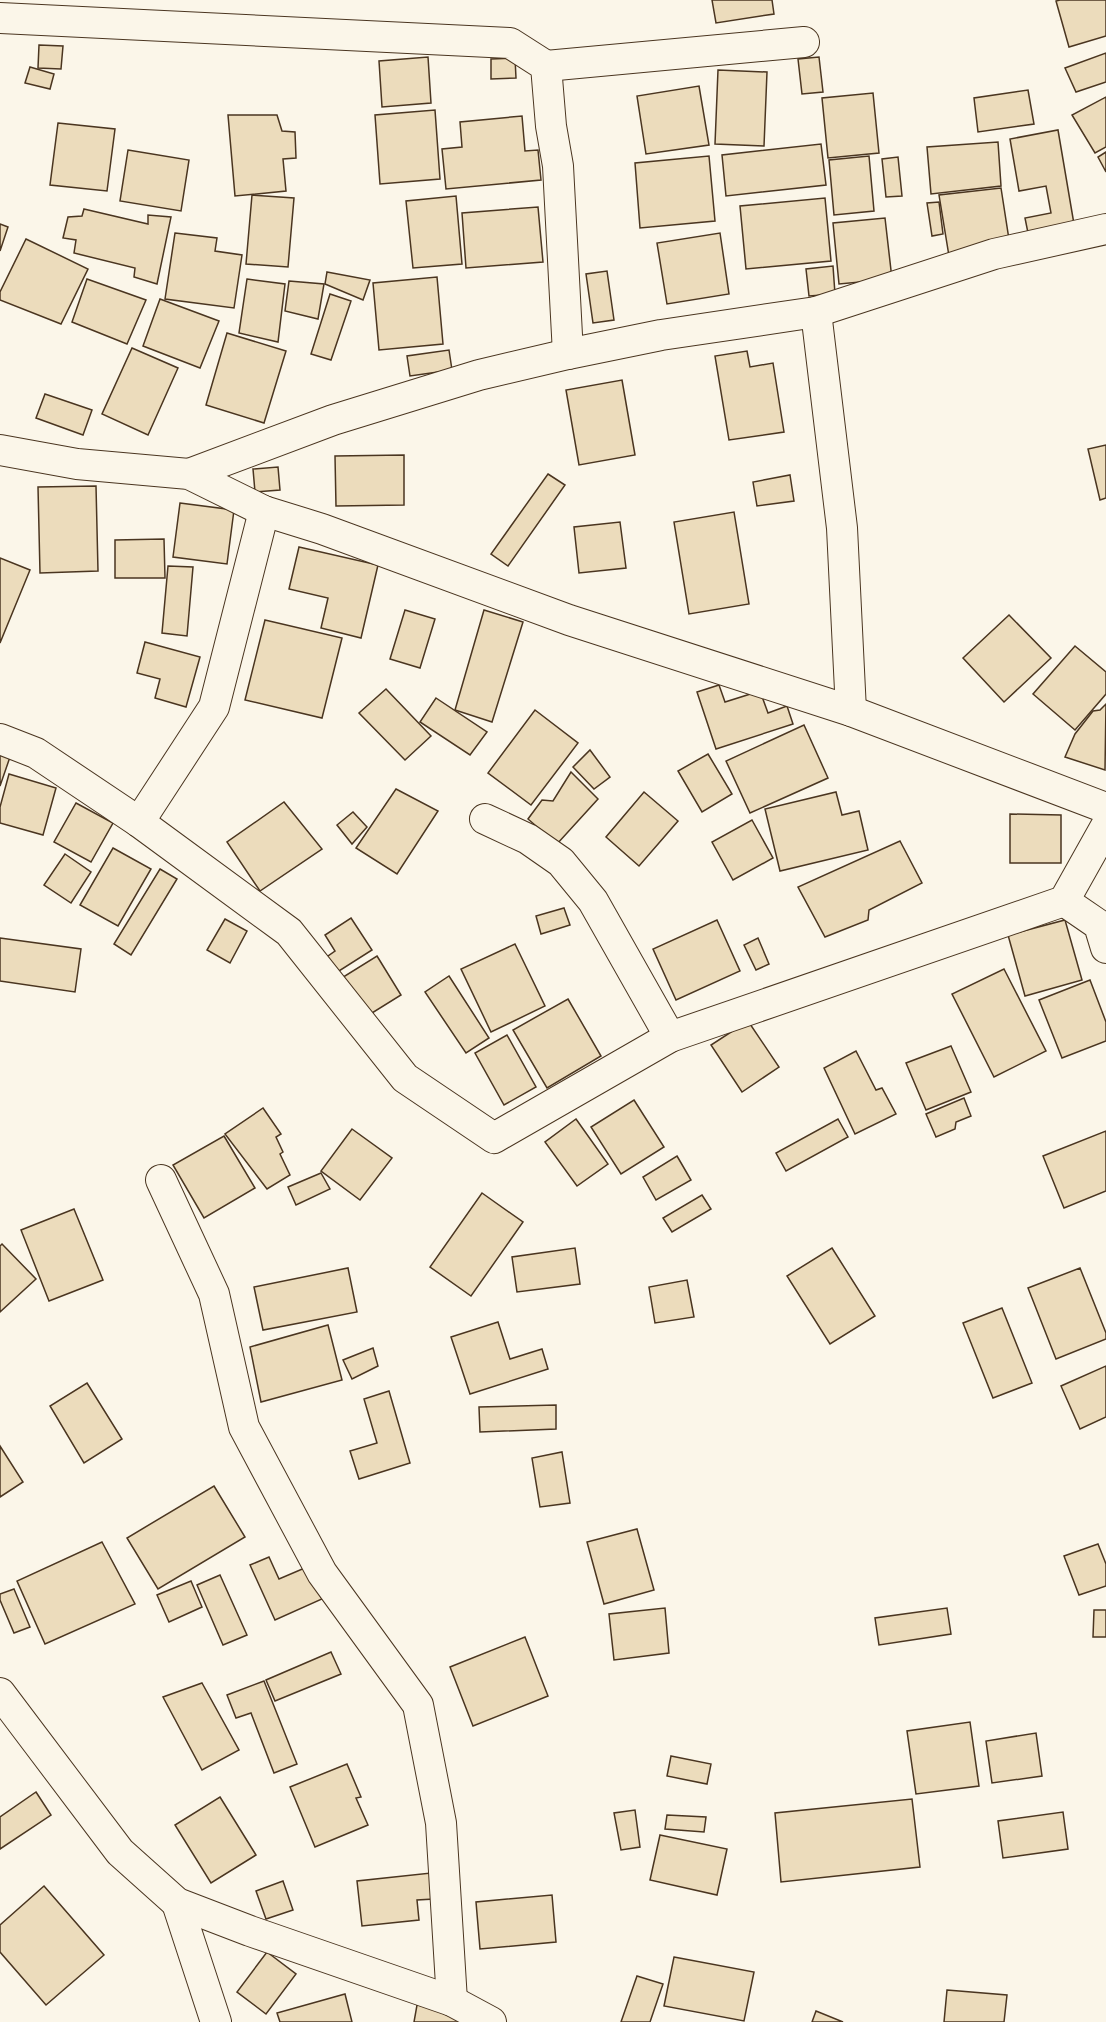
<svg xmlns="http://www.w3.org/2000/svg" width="1106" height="2022" viewBox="0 0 1106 2022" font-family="Quicksand,sans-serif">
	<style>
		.building { fill: #ecdcbc; stroke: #4a3520; stroke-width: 1.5 }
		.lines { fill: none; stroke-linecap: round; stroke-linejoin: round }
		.minor-casing { stroke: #4a3520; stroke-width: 32 }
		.minor { stroke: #fbf6e9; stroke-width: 30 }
	</style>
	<rect width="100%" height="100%" fill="#fbf6e9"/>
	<g class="building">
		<polygon points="712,0 772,0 774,14 716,23"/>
		<polygon points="1060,0 1106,0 1106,36 1069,47 1056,1"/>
		<polygon points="39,45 63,46 61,69 38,68"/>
		<polygon points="1106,53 1106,82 1076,92 1065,68"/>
		<polygon points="428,57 431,103 382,107 379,61"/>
		<polygon points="819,57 823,92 802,94 798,59"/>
		<polygon points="515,58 516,78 491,79 491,59"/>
		<polygon points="30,67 54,74 50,89 25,83"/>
		<polygon points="718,70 767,72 764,146 715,144"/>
		<polygon points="699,86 709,145 646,154 637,96"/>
		<polygon points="1028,90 1034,124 978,132 974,98"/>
		<polygon points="873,93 879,153 828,158 822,98"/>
		<polygon points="1106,97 1106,147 1095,153 1072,115"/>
		<polygon points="435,110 440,179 380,184 375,115"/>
		<polygon points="228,115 277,115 282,131 295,132 296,158 283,159 286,191 235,196"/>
		<polygon points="522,116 525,151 538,150 541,180 446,189 442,149 462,147 460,122"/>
		<polygon points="58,123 115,129 107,191 50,185"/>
		<polygon points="1058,130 1075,230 1029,238 1025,218 1051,213 1046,186 1019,191 1010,139"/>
		<polygon points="998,142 1001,186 931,194 927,147"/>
		<polygon points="821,144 826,185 726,196 722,155"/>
		<polygon points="128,150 189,160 181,211 120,201"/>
		<polygon points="1106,152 1106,172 1098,157"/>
		<polygon points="709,156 715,221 640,228 635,163"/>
		<polygon points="869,156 874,211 834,215 829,160"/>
		<polygon points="898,157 902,196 886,197 882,159"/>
		<polygon points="1001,188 1010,246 949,256 939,195"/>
		<polygon points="252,195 294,198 288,267 246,264"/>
		<polygon points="456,196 462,264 413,268 406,201"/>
		<polygon points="825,198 831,261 746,269 740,206"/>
		<polygon points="939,202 943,234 932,236 927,203"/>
		<polygon points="538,207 543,262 466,268 462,213"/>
		<polygon points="84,209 148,224 148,215 171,217 157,284 134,277 135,268 74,253 76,240 63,238 68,217 82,216"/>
		<polygon points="885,218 892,279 839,284 833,223"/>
		<polygon points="0,224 8,227 0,251"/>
		<polygon points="175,233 217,238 215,251 242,255 234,308 165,299"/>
		<polygon points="720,233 729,294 667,304 657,243"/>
		<polygon points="26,239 88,269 61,324 0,300 0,292"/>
		<polygon points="833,266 835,294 809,296 806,269"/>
		<polygon points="607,271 614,320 593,323 586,274"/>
		<polygon points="327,272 370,280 363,300 325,284"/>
		<polygon points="437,277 443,344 379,350 373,283"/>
		<polygon points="87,279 146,300 127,344 72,322"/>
		<polygon points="247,279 285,284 278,342 239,333"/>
		<polygon points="289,281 324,284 318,319 285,311"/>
		<polygon points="330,294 351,301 331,360 311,354"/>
		<polygon points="160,299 219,321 200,368 143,346"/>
		<polygon points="227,333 286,351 264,423 206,405"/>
		<polygon points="132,348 178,368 148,435 102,414"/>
		<polygon points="449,350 452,370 410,376 407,356"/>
		<polygon points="747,351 750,367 773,363 784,432 729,440 715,356"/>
		<polygon points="622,380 635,455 579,465 566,390"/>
		<polygon points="45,394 92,410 83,435 36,418"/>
		<polygon points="1106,445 1106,498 1100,500 1088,449"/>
		<polygon points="404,455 404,505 336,506 335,456"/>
		<polygon points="278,467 280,490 255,492 253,469"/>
		<polygon points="548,474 565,485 508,566 491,554"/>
		<polygon points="790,475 794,501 757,506 753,482"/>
		<polygon points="96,486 98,571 40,573 38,487"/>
		<polygon points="180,503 234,510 227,564 173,557"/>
		<polygon points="734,512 749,604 689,614 674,522"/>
		<polygon points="620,522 626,568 579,573 574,527"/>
		<polygon points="164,539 165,578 115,578 115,540"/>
		<polygon points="299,547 378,565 361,638 321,628 328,598 289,589"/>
		<polygon points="0,558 30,570 0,643"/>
		<polygon points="168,566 193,567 187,636 162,633"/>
		<polygon points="405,610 435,619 420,668 390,659"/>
		<polygon points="484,610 523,622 492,722 455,710"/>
		<polygon points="1009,615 1051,658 1004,702 963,658"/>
		<polygon points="265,620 342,638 322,718 245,700"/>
		<polygon points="145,642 200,657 186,707 155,698 160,679 137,673"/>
		<polygon points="1075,646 1106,672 1106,694 1075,730 1033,694"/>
		<polygon points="719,685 725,702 760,691 768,713 787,706 793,724 716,749 697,692"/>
		<polygon points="386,689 431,736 405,760 359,713"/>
		<polygon points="436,698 487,732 470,755 420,722"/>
		<polygon points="1106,704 1105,770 1065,757 1075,734 1093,711 1100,710"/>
		<polygon points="535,710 578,743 531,805 488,773"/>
		<polygon points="804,725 828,778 750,813 726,761"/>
		<polygon points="590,750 610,777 594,789 573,767"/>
		<polygon points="0,754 10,757 0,786"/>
		<polygon points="708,754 732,794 702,812 678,771"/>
		<polygon points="571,772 598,799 557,844 528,819 542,800 553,801"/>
		<polygon points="9,774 56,788 43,835 0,823 0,807"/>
		<polygon points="396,789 438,811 397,874 356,848"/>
		<polygon points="644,792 678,821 639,866 606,837"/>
		<polygon points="836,792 842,815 859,811 868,850 780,871 765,809"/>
		<polygon points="284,802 322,849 260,891 227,842"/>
		<polygon points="76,803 113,823 91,862 54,842"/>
		<polygon points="353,812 367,827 352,844 337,825"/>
		<polygon points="1010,814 1061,815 1061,863 1010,863"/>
		<polygon points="752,820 773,858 733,880 712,842"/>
		<polygon points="900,841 922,883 869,910 868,920 825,937 798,887"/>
		<polygon points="113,848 151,869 118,926 80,905"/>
		<polygon points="65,854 91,872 71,903 44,885"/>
		<polygon points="160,869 177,879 131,955 114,944"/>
		<polygon points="564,908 570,925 541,934 536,916"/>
		<polygon points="351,918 372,950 328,978 318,963 335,951 325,935"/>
		<polygon points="225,919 247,931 230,963 207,950"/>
		<polygon points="717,920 740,971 676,1000 653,949"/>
		<polygon points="1065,920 1082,980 1025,996 1008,935"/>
		<polygon points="0,938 81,949 75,992 0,981"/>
		<polygon points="758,938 769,964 756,970 744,945"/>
		<polygon points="515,944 545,1006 491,1032 461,969"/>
		<polygon points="377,956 401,995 364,1018 340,979"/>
		<polygon points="1004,969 1046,1051 994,1077 952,994"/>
		<polygon points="449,976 489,1038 466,1053 425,992"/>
		<polygon points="1090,980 1106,1022 1106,1041 1062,1058 1039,1000"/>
		<polygon points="568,999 601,1056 547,1088 513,1030"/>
		<polygon points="748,1021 779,1067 742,1092 711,1045"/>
		<polygon points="507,1035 536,1087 504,1105 475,1053"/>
		<polygon points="951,1046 971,1092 926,1110 906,1063"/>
		<polygon points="856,1051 876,1090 882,1088 896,1114 855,1134 824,1068"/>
		<polygon points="964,1098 971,1116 956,1122 955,1129 936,1137 926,1114"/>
		<polygon points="634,1100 664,1147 621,1174 591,1127"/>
		<polygon points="263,1108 281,1134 276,1137 283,1152 280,1154 290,1175 267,1189 225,1134"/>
		<polygon points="576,1119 608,1164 577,1186 545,1142"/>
		<polygon points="838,1119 848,1137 786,1171 776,1153"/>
		<polygon points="352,1129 392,1158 360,1200 321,1171"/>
		<polygon points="1106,1131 1106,1191 1064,1208 1043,1156"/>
		<polygon points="224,1136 255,1188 204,1218 173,1165"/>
		<polygon points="677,1156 691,1180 656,1200 643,1177"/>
		<polygon points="321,1173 330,1189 296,1205 288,1187"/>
		<polygon points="482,1193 523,1222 471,1296 430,1267"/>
		<polygon points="702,1195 711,1209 672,1232 663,1218"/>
		<polygon points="74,1209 103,1280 49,1301 21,1230"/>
		<polygon points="2,1244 36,1279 0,1312 0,1246"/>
		<polygon points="575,1248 580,1284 517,1292 512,1257"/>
		<polygon points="832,1248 875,1316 830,1344 787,1276"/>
		<polygon points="348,1268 357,1312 263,1330 254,1287"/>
		<polygon points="1080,1268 1106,1333 1106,1339 1056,1359 1028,1288"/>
		<polygon points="687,1280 694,1317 655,1323 649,1287"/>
		<polygon points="1002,1308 1032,1383 993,1398 963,1323"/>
		<polygon points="498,1322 510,1359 542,1349 548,1369 470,1394 451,1337"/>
		<polygon points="328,1325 342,1380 261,1402 250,1347"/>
		<polygon points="373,1348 378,1366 352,1379 343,1360"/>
		<polygon points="1106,1366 1106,1417 1080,1429 1061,1386"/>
		<polygon points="87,1383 122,1439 84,1463 50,1406"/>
		<polygon points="389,1391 410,1463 359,1479 350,1451 377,1443 364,1399"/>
		<polygon points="556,1405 556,1429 480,1432 479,1407"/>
		<polygon points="0,1446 23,1482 0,1497"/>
		<polygon points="562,1452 570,1503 540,1507 532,1458"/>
		<polygon points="214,1486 245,1537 158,1589 127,1538"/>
		<polygon points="637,1529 654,1590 604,1604 587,1542"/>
		<polygon points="102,1542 135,1604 45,1644 17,1581"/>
		<polygon points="1098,1544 1106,1564 1106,1586 1079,1595 1064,1556"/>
		<polygon points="269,1557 279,1579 307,1567 322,1599 275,1620 250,1565"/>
		<polygon points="220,1575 247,1635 223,1645 197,1585"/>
		<polygon points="191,1581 202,1607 169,1622 157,1595"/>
		<polygon points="14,1589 30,1627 14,1633 0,1600 0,1594"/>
		<polygon points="665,1608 669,1653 614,1660 609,1614"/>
		<polygon points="947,1608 951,1634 879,1645 875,1618"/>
		<polygon points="1094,1610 1106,1610 1106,1637 1093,1637"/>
		<polygon points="525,1637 548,1696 473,1726 450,1667"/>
		<polygon points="331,1652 341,1674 275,1701 266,1680"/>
		<polygon points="264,1681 297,1764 274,1773 251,1713 236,1718 227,1695"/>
		<polygon points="202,1683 239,1750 202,1770 163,1697"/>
		<polygon points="970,1722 979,1786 916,1794 907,1731"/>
		<polygon points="1036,1733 1042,1776 992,1783 986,1741"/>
		<polygon points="671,1756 711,1764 707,1784 667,1776"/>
		<polygon points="347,1764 361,1797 356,1798 368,1825 315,1847 290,1787"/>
		<polygon points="36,1792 51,1815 0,1849 0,1817"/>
		<polygon points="220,1797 256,1855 211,1883 175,1825"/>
		<polygon points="912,1799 920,1867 781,1882 775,1813"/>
		<polygon points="635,1810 640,1847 621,1850 614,1813"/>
		<polygon points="1063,1812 1068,1849 1003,1858 998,1821"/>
		<polygon points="667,1815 706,1817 704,1832 665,1829"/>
		<polygon points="660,1835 727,1849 717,1895 650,1880"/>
		<polygon points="431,1873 434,1899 417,1900 419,1920 362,1926 357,1881"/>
		<polygon points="283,1881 293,1910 266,1919 256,1891"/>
		<polygon points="44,1886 104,1955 46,2005 0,1952 0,1925"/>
		<polygon points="552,1895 556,1942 480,1949 476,1902"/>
		<polygon points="267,1952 296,1974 266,2014 237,1992"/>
		<polygon points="674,1957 754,1972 744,2021 664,2006"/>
		<polygon points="637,1976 663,1984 650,2022 621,2022"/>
		<polygon points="947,1990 1007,1995 1004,2022 944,2022"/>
		<polygon points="345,1994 352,2022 280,2022 277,2013"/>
		<polygon points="417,2005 468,2011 466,2022 414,2022"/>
		<polygon points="816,2011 843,2022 812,2022"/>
	</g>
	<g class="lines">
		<g class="minor-casing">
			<g id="minor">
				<polyline points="0,18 510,43 546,66 551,126 558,166 568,354"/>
				<polyline points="546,66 804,42"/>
				<polyline points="816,312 842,528 851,711"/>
				<polyline points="0,450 77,464 189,474 264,511 322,529 569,620 851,711 1106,808"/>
				<polyline points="189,474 333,420 479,375 568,354 661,335 816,312 994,254 1106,229"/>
				<polyline points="0,739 36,753 139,822 289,932 405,1078 494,1138 670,1037 1064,901 1106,826"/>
				<polyline points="485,819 528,839 561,862 593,901 670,1037"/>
				<polyline points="139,822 214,707 264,511"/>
				<polyline points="1064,901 1099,925 1106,948"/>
				<polyline points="161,1180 214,1294 244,1427 322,1573 418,1705 441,1823 452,2001"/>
				<polyline points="0,1693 120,1852 177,1903 250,1931 452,2001 491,2022"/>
				<polyline points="177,1903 216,2022"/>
			</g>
		</g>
		<use href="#minor" class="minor"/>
	</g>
</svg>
